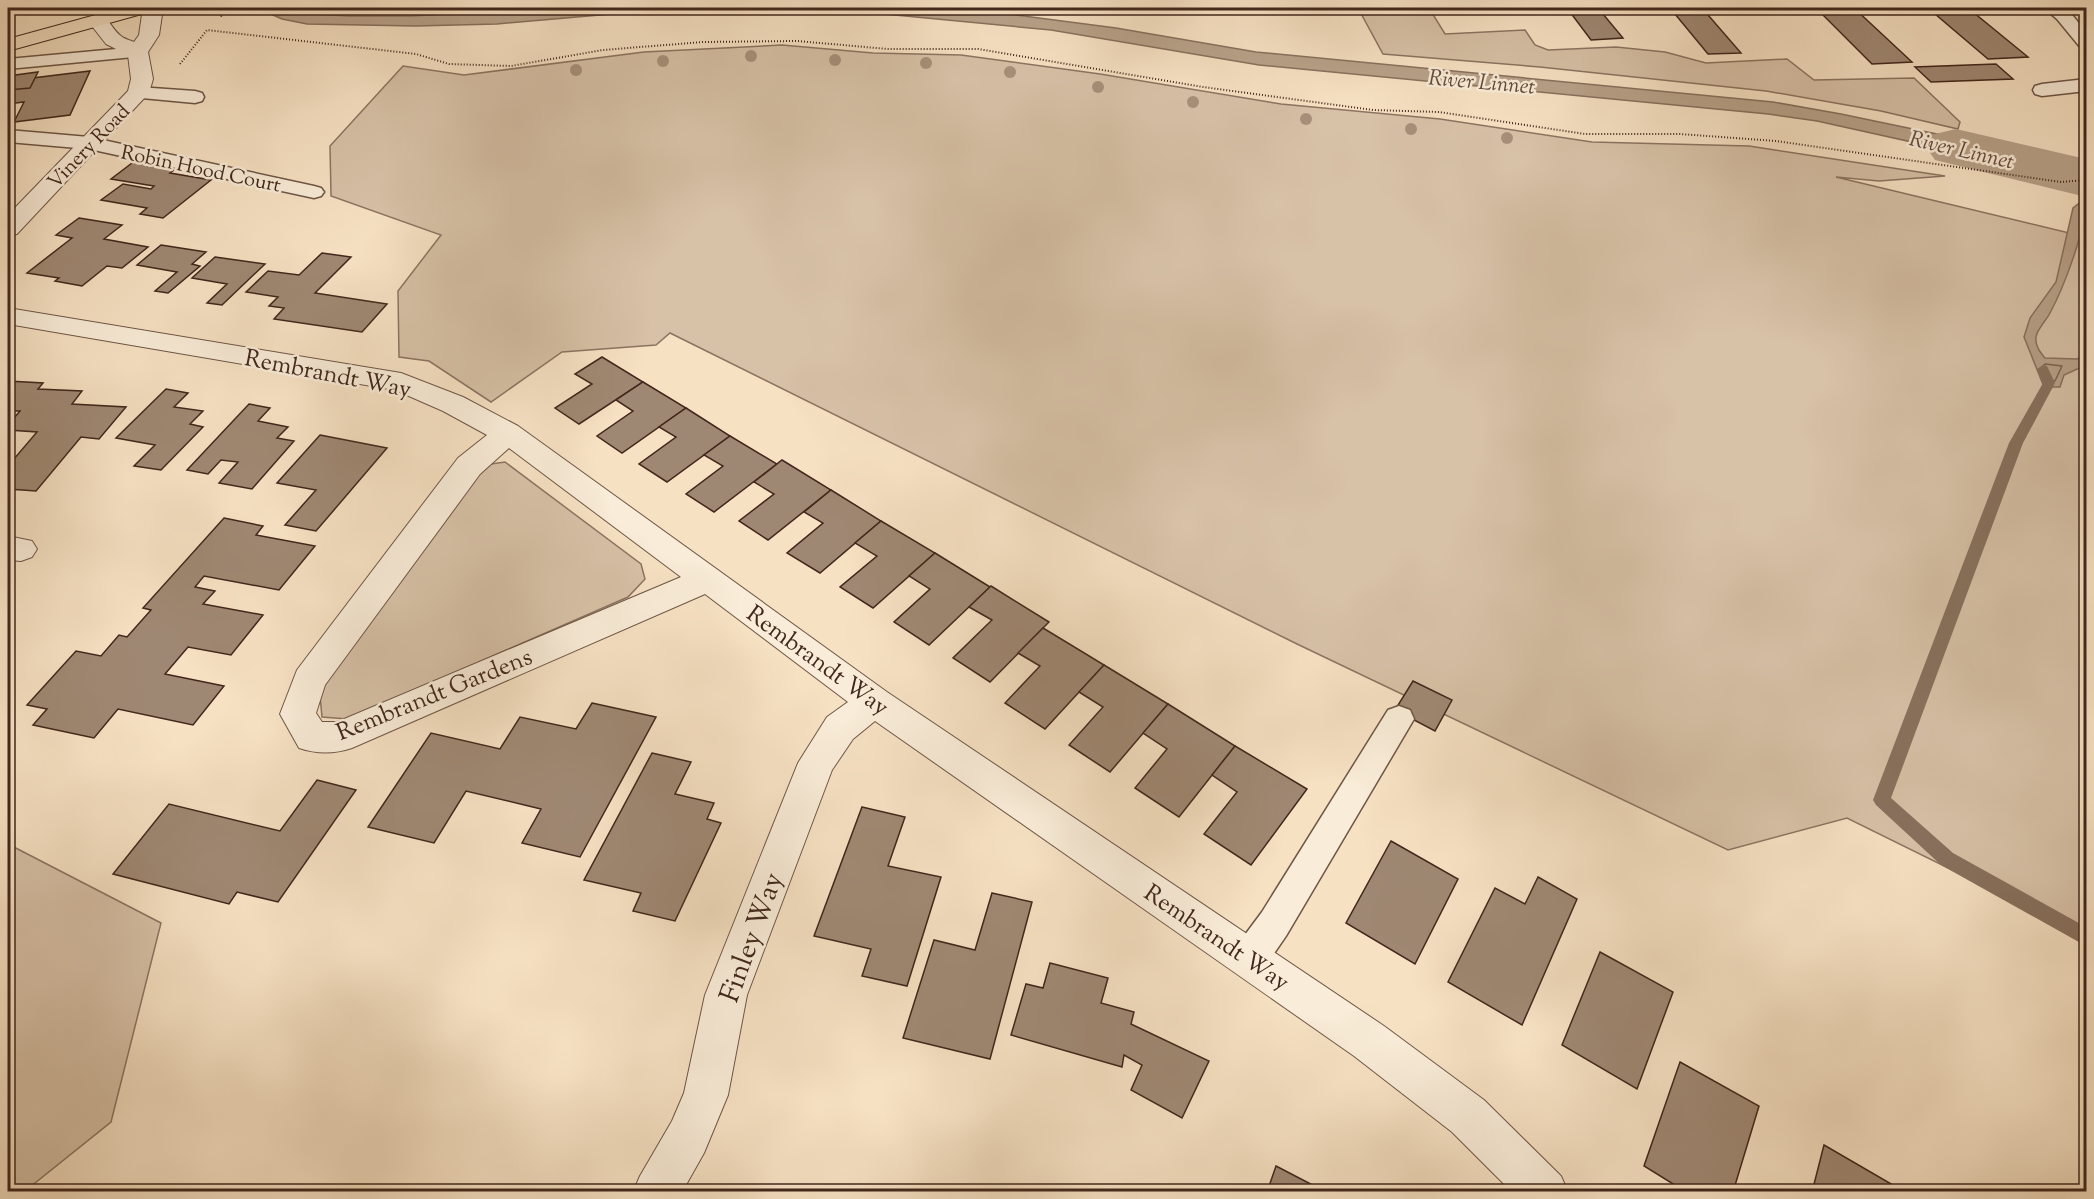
<svg xmlns="http://www.w3.org/2000/svg" width="2094" height="1199" viewBox="0 0 2094 1199" font-family="'Sorts Mill Goudy',serif">
	<style>
		.green { fill: #d7c1a7; stroke: #8c7462; stroke-width: 1.5 }
		.water { fill: #b8a28a; stroke: #88715e; stroke-width: 1.5 }
		.lines { fill: none; stroke-linecap: round; stroke-linejoin: round }
		.shore { stroke: #7c6453; stroke-width: 1.5 }
		.stream { fill: #88715e; fill-rule: evenodd }
		.river { fill: #b8a28a; fill-rule: evenodd }
		.building { fill: #9f8873; stroke: #41271c; stroke-width: 1.5 }
		.service-casing { stroke: #6e5646; stroke-width: 3 }
		.minor-casing { stroke: #6e5646; stroke-width: 2 }
		.tertiary-casing { stroke: #6e5646; stroke-width: 2 }
		.primary-casing { stroke: #41271c; stroke-width: 2 }
		.path { stroke: #41271c; stroke-width: 2; stroke-dasharray: 1 2; stroke-linecap: butt }
		.service { fill: #f9ecd8; fill-rule: evenodd }
		.minor { fill: #f9ecd8; fill-rule: evenodd }
		.tertiary { fill: #f9ecd8; fill-rule: evenodd }
		.primary { fill: #f6e1c3; fill-rule: evenodd }
		.tree { fill: #a7907a }
		.labels { text-anchor: middle; stroke-width: 5; stroke-linejoin: round; paint-order: stroke }
		.far-street-label { font-size: 20px; fill: #41271c; stroke: #f9ecd8 }
		.far-water-label { font-size: 22px; font-style: italic; fill: #654c3d; stroke: #f9ecd8 }
		.street-label { font-size: 24px; fill: #41271c; stroke: #f9ecd8 }
		.near-street-label { font-size: 28px; fill: #41271c; stroke: #f9ecd8 }
	</style>
	<rect width="100%" height="100%" fill="#f6e1c3"/>
	<filter id="stains"><feTurbulence type="fractalNoise" baseFrequency=".00333" numOctaves="4"/><feColorMatrix values="0 0 0 0 .2 0 0 0 0 .09 0 0 0 0 .02 0 0 0 .5 -.17"/></filter>
	<radialGradient id="worn" r=".72"><stop offset=".6" stop-color="#630" stop-opacity="0"/><stop offset="1" stop-color="#630" stop-opacity=".3"/></radialGradient>
	<g class="green">
		<polygon points="1358,8 1429,8 1445,34 1525,30 1535,45 1548,50 1616,47 1665,52 1706,63 1787,59 1814,80 1914,78 1960,122 1958,129 1881,111 1766,91 1540,67 1383,54"/>
		<polygon points="782,45 873,53 961,55 1100,74 1281,104 1440,119 1592,142 1749,146 1945,176 1879,181 1836,177 2086,237 2086,936 1847,818 1728,850 1297,644 670,333 656,345 562,352 491,402 429,361 399,357 398,291 441,235 331,196 330,146 403,66 464,75 644,52"/>
		<polygon points="505,462 641,564 645,579 628,597 348,719 322,717 319,685 484,465"/>
		<polygon points="8,844 161,923 111,1122 25,1191 8,1191"/>
	</g>
	<g class="water">
		<polygon points="257,8 291,8 314,14 348,16 411,16 566,8 681,8 497,24 415,26 307,24 282,19"/>
		<polygon points="821,8 944,8 993,12 1116,28 1256,52 1773,102 1841,114 2086,165 2086,174 2065,176 1817,121 1768,114 1259,65 1051,30"/>
		<path d="M2086,198C2087,227 2064,287 2050,313C2046,321 2037,329 2036,337C2035,346 2040,352 2045,358L2077,359L2086,355V365L2064,375L2060,387H2044L2024,337L2030,318L2056,282L2073,208Z"/>
	</g>
	<g class="lines">
		<g class="shore">
			<polyline points="536,8 536,13 539,14 616,8"/>
			<polyline points="894,8 967,14 970,8"/>
			<polygon points="2045,364 2062,366 2055,381 2047,380 2041,368"/>
		</g>
		<polygon class="stream" points="2043,365 2047,366 2055,383 2023,443 1891,798 1953,853 2086,927 2086,946 1941,865 1876,805 1873,800 2009,443 2043,383 2037,369"/>
		<polygon class="river" points="1956,129 2086,159 2086,197 1935,160 1926,147 1935,134"/>
	</g>
	<g class="building">
		<polygon points="1567,8 1598,8 1623,38 1591,40"/>
		<polygon points="1670,8 1702,8 1741,53 1708,54"/>
		<polygon points="1854,8 1912,62 1872,64 1817,9"/>
		<polygon points="1928,8 1968,8 2028,57 1988,59"/>
		<polygon points="1996,64 2013,79 1931,82 1915,67"/>
		<polygon points="90,71 70,115 14,122 24,102 8,104 8,81"/>
		<polygon points="38,72 30,88 8,90 8,76"/>
		<polygon points="136,160 178,167 170,173 211,180 163,218 140,214 147,208 101,200 123,184 151,189 154,186 111,179"/>
		<polygon points="79,218 122,225 104,239 148,247 122,268 107,266 82,286 55,281 59,278 27,273 72,238 56,235"/>
		<polygon points="161,245 206,252 192,264 200,266 168,293 155,291 177,272 137,265"/>
		<polygon points="322,253 351,257 315,293 387,304 362,332 274,319 284,308 269,306 278,297 246,292 268,271 299,275"/>
		<polygon points="215,257 265,264 222,305 207,303 227,284 192,278"/>
		<polygon points="602,357 643,382 579,424 555,408 592,384 575,374"/>
		<polygon points="8,381 43,383 38,389 82,391 72,404 126,407 99,439 81,437 36,491 8,489 8,466 37,432 8,430 8,425 20,411 8,411"/>
		<polygon points="643,382 686,408 622,453 597,436 633,411 616,400"/>
		<polygon points="166,389 188,393 174,407 203,411 190,424 203,427 161,470 134,466 155,445 116,438"/>
		<polygon points="249,404 270,408 258,421 288,427 277,438 294,441 252,489 219,483 238,462 221,460 208,474 187,470"/>
		<polygon points="686,408 730,436 667,482 639,464 676,437 659,427"/>
		<polygon points="320,435 387,448 316,531 285,525 316,490 277,483"/>
		<polygon points="730,436 777,464 714,512 686,494 723,466 704,455"/>
		<polygon points="782,460 831,490 768,540 739,521 774,494 754,482"/>
		<polygon points="831,490 881,521 820,573 787,553 823,523 804,512"/>
		<polygon points="224,518 263,526 256,535 315,546 279,590 204,576 195,587 215,591 203,604 263,615 231,655 188,647 165,674 224,686 193,725 118,709 94,738 33,725 47,709 27,705 76,651 101,656 119,635 127,637 151,610 143,608"/>
		<polygon points="881,521 935,553 873,608 840,587 877,556 855,543"/>
		<polygon points="935,553 990,587 929,645 894,622 930,589 909,576"/>
		<polygon points="991,586 1049,622 990,682 953,658 992,620 969,607"/>
		<polygon points="1043,628 1104,665 1045,729 1005,703 1040,666 1018,653"/>
		<polygon points="1104,665 1168,704 1110,772 1069,745 1103,707 1079,692"/>
		<polygon points="1413,681 1452,700 1435,731 1395,710"/>
		<polygon points="592,703 656,717 580,857 522,843 541,809 466,791 434,843 368,827 431,733 500,749 520,717 576,729"/>
		<polygon points="1168,704 1235,746 1179,817 1135,788 1167,749 1143,733"/>
		<polygon points="1235,746 1307,789 1251,865 1204,834 1237,792 1212,775"/>
		<polygon points="652,753 691,762 675,794 714,803 707,819 721,823 675,921 633,911 641,893 584,880"/>
		<polygon points="317,780 356,790 278,902 237,892 229,904 113,874 169,804 280,831"/>
		<polygon points="862,807 905,817 888,866 941,877 907,986 862,976 871,949 814,936"/>
		<polygon points="1391,841 1458,879 1415,964 1346,923"/>
		<polygon points="1538,877 1577,899 1522,1025 1448,982 1495,888 1525,904"/>
		<polygon points="992,893 1032,902 990,1059 903,1038 934,940 975,950"/>
		<polygon points="1600,952 1673,992 1637,1089 1562,1045"/>
		<polygon points="1050,963 1108,978 1101,1003 1134,1012 1131,1024 1209,1061 1182,1118 1131,1090 1142,1065 1124,1055 1122,1067 1011,1035 1026,984 1043,988"/>
		<polygon points="1680,1062 1759,1106 1733,1192 1686,1192 1644,1166"/>
		<polygon points="1824,1145 1905,1192 1812,1192"/>
		<polygon points="1276,1166 1326,1192 1267,1192"/>
	</g>
	<g class="lines">
		<g class="service-casing">
			<g id="service">
				<polygon points="2044,8 2063,8 2069,11 2086,32 2086,48 2080,47 2057,19"/>
				<polygon points="138,47 144,48 147,52 144,56 8,69 8,59"/>
				<polygon points="2086,79 2086,91 2042,96 2035,94 2033,90 2035,86 2042,84"/>
				<polygon points="138,87 195,91 202,93 204,97 202,101 195,103 131,97 129,93 131,89"/>
				<polygon points="8,130 89,137 314,186 321,188 324,192 321,196 314,198 89,149 8,142"/>
				<polygon points="1399,706 1410,710 1414,719 1286,936 1262,971 1249,976 1236,971 1231,959 1236,947 1262,912 1388,710"/>
			</g>
		</g>
		<g class="minor-casing">
			<g id="minor">
				<path d="M8,308L401,373L463,397L518,426L887,692L1384,1026L1484,1100L1561,1176L1568,1192H1512L1452,1132L1354,1056L875,721L853,739L832,770L747,995L728,1095L704,1153L682,1192H633L640,1176L672,1121L684,1093L705,995L798,763L827,717L848,702L705,594L352,748C334,754 317,754 299,748L280,714L297,670L458,458L487,435L443,411L395,390L8,324ZM509,448L681,577L337,722H322L316,713L325,685L480,474Z"/>
				<polygon points="8,536 32,541 37,549 32,557 21,561 8,560"/>
			</g>
		</g>
		<g class="tertiary-casing">
			<path id="tertiary" d="M143,8H163L159,35L148,52L153,79L149,93L17,234L8,236V215L128,91L131,79L128,55L106,44L88,21L91,17C109,12 109,27 121,36C124,39 130,40 134,42L139,35Z"/>
		</g>
		<g class="primary-casing">
			<polygon id="primary" points="121,8 152,8 149,12 8,51 8,39"/>
		</g>
		<g class="path">
			<polyline points="212,8 221,16 230,8"/>
			<polyline points="180,64 207,30 416,54 449,64 511,66 603,50 703,42 797,41 888,49 978,49 1203,87 1373,110 1439,112 1585,134 1680,134 1776,141 2061,182 2086,180"/>
		</g>
		<use href="#service" class="service"/>
		<use href="#minor" class="minor"/>
		<use href="#tertiary" class="tertiary"/>
		<use href="#primary" class="primary"/>
	</g>
	<g class="tree">
		<circle cx="751" cy="56" r="6"/>
		<circle cx="835" cy="60" r="6"/>
		<circle cx="663" cy="61" r="6"/>
		<circle cx="926" cy="63" r="6"/>
		<circle cx="576" cy="70" r="6"/>
		<circle cx="1010" cy="72" r="6"/>
		<circle cx="1098" cy="87" r="6"/>
		<circle cx="1193" cy="102" r="6"/>
		<circle cx="1306" cy="119" r="6"/>
		<circle cx="1411" cy="129" r="6"/>
		<circle cx="1507" cy="138" r="6"/>
	</g>
	<g class="labels">
		<g class="far-street-label">
			<text transform="translate(88 146) rotate(-46)" y="7">Vinery Road</text>
			<text transform="translate(201 168) rotate(12)" y="7">Robin Hood Court</text>
		</g>
		<g class="far-water-label">
			<text transform="translate(1482 81) rotate(5)" y="8">River Linnet</text>
			<text transform="translate(1962 149) rotate(13)" y="8">River Linnet</text>
		</g>
		<g class="street-label">
			<text transform="translate(328 373) rotate(11)" y="8">Rembrandt Way</text>
			<text transform="translate(818 660) rotate(36)" y="8">Rembrandt Way</text>
			<text transform="translate(434 694) rotate(-22)" y="8">Rembrandt Gardens</text>
			<text transform="translate(1217 937) rotate(34)" y="8">Rembrandt Way</text>
		</g>
		<g class="near-street-label">
			<text transform="translate(750 937) rotate(-70)" y="10">Finley Way</text>
		</g>
	</g>
	<rect width="2094" height="1199" fill="none" stroke="#f6e1c3" stroke-width="30"/>
	<rect x="9" y="9" width="2076" height="1181" fill="none" stroke="#41271c" stroke-width="3"/>
	<rect x="15" y="15" width="2064" height="1169" fill="none" stroke="#41271c" stroke-width="1.5"/>
	<rect width="100%" height="100%" filter="url(#stains)"/>
	<rect width="100%" height="100%" fill="url(#worn)"/>
</svg>
